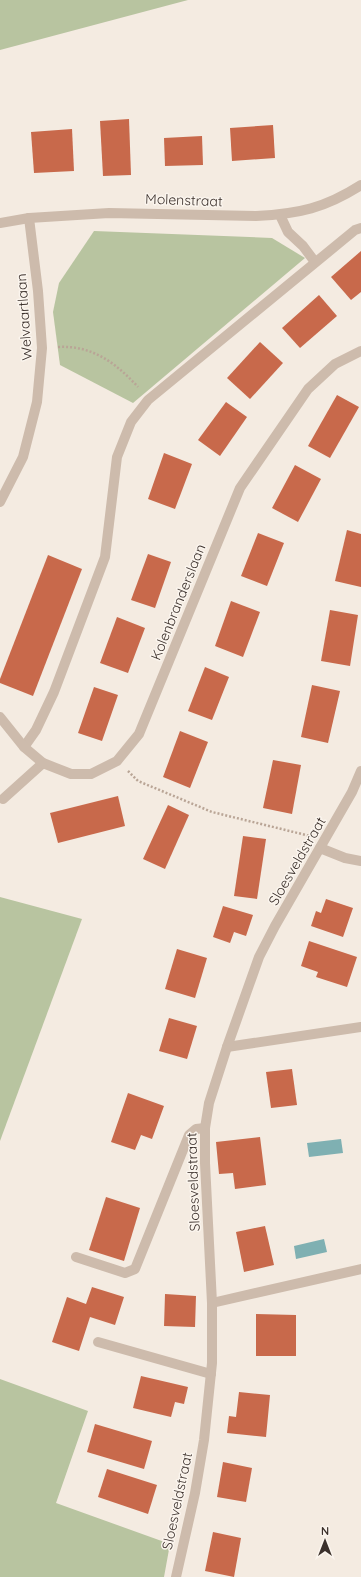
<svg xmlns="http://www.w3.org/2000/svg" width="361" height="1577" viewBox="0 0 361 1577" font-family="Quicksand,sans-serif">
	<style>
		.green { fill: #b8c4a0 }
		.water { fill: #7fb0b2 }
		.building { fill: #c8694b }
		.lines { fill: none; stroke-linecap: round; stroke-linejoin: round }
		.path { stroke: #b9a596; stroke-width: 2.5; stroke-dasharray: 2 2; stroke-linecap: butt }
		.lane { stroke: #cdbbac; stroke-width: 10 }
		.street { stroke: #cdbbac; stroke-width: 10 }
		.labels { text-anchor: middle; stroke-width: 3; stroke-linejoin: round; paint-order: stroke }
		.street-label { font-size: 14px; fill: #3b302b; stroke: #fbf5ee }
	</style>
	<rect width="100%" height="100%" fill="#f4ebe1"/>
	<g class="green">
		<polygon points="0,0 188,0 0,50"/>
		<polygon points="94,231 272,238 305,258 133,403 60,365 53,312 59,283"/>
		<polygon points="0,897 82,919 0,1141"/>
		<polygon points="0,1379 88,1411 56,1503 170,1544 164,1577 0,1577"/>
	</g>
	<g class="water">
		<polygon points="341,1139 343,1153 309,1157 307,1143"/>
		<polygon points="324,1239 327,1252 296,1259 294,1246"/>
	</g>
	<g class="building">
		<polygon points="129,119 131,175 103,176 100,121"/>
		<polygon points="273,125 275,158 232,161 230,128"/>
		<polygon points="72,129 74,171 34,173 31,132"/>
		<polygon points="202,136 203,165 165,166 164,138"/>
		<polygon points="361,251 361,292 351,300 331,277"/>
		<polygon points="319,295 337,316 300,348 282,328"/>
		<polygon points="260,342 283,363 250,399 227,378"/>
		<polygon points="337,395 359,407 330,458 308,446"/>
		<polygon points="226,402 247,417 220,456 198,440"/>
		<polygon points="164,453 192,464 175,509 148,499"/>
		<polygon points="295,465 321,479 298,522 272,508"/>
		<polygon points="347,530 361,534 361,587 335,581"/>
		<polygon points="258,533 284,543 267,586 241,576"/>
		<polygon points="148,554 171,562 155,608 131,600"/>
		<polygon points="48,555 82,569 33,696 0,683 0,679"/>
		<polygon points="231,601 260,612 243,657 215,646"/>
		<polygon points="330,610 358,615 350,666 321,661"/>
		<polygon points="117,617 145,628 128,673 100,663"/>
		<polygon points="205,667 229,677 212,720 188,711"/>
		<polygon points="312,685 340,691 328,743 301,737"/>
		<polygon points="94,687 118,695 102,741 78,733"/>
		<polygon points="180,731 208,742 190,788 163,777"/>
		<polygon points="273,760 301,765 292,814 263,808"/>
		<polygon points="118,796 125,826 58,843 50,813"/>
		<polygon points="168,805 189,815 165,869 143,859"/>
		<polygon points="243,836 266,839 257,899 234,896"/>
		<polygon points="326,899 353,908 343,937 311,926 316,911 321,913"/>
		<polygon points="223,906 253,915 246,936 234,932 230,943 213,937"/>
		<polygon points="309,941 357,957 347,987 316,977 318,972 301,966"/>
		<polygon points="177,949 207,958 195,998 165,989"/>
		<polygon points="169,1018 197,1026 187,1059 159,1051"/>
		<polygon points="292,1069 297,1105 271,1108 266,1072"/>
		<polygon points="128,1093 164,1106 152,1139 141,1135 135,1150 111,1142"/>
		<polygon points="260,1137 266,1185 235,1189 233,1173 219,1174 216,1142"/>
		<polygon points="106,1197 140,1208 124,1261 89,1250"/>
		<polygon points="265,1226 274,1265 244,1272 236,1232"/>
		<polygon points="92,1287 124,1297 115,1325 90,1317 79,1351 52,1342 67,1297 86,1304"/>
		<polygon points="165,1294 196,1296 195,1327 164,1326"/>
		<polygon points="256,1314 296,1315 296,1356 256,1356"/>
		<polygon points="141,1376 188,1387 184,1404 175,1402 171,1417 133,1408"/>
		<polygon points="239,1392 270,1395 266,1437 227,1433 229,1416 236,1417"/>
		<polygon points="95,1424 152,1441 144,1469 87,1452"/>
		<polygon points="223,1462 252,1468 246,1502 217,1497"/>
		<polygon points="107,1469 157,1485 148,1514 98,1497"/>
		<polygon points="213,1532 241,1538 234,1577 205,1571"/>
	</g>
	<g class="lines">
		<g class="path">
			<path d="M58,347C92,345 116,363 138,387"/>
			<polyline points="128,771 138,781 212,812 310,836"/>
		</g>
		<g class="lane">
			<polyline points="280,215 288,232 303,246 315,262"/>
			<polyline points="24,747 36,730 54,692 105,557 117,457 131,422 148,400 355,230 361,228"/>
			<polyline points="3,799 43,763"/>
			<polyline points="320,848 345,858 361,861"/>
			<polyline points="227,1047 361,1027"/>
			<polyline points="76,1257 125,1273 135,1269 189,1135 196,1129 205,1128"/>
			<polyline points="212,1303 361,1269"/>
			<polyline points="98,1342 211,1374"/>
		</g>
		<g class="street">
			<path d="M0,223L29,218L109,213L256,216C299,214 325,208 361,185"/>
			<polyline points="0,502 23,457 37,402 42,348 38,291 29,218"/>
			<polyline points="0,717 24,747 43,763 71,774 91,774 117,761 139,734 240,488 308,389 335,364 361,351"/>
			<polyline points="176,1577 195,1493 204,1440 212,1363 212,1303 205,1163 205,1128 209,1103 227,1047 259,957 275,926 352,792 361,771"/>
		</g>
	</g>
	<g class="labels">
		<g class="street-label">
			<text transform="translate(184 200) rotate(2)" y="5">Molenstraat</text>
			<text transform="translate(24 317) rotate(-94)" y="5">Welvaartlaan</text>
			<text transform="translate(178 602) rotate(-68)" y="5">Kolenbranderslaan</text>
			<text transform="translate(297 861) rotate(-60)" y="5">Sloesveldstraat</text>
			<text transform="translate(193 1182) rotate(-92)" y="5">Sloesveldstraat</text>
			<text transform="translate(177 1501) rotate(-78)" y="5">Sloesveldstraat</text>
		</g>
	</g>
	<g transform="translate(325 1541)" stroke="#fbf5ee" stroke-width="3" paint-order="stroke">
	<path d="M0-3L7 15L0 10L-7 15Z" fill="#3b302b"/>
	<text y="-6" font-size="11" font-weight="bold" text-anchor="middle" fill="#3b302b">N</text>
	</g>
</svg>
